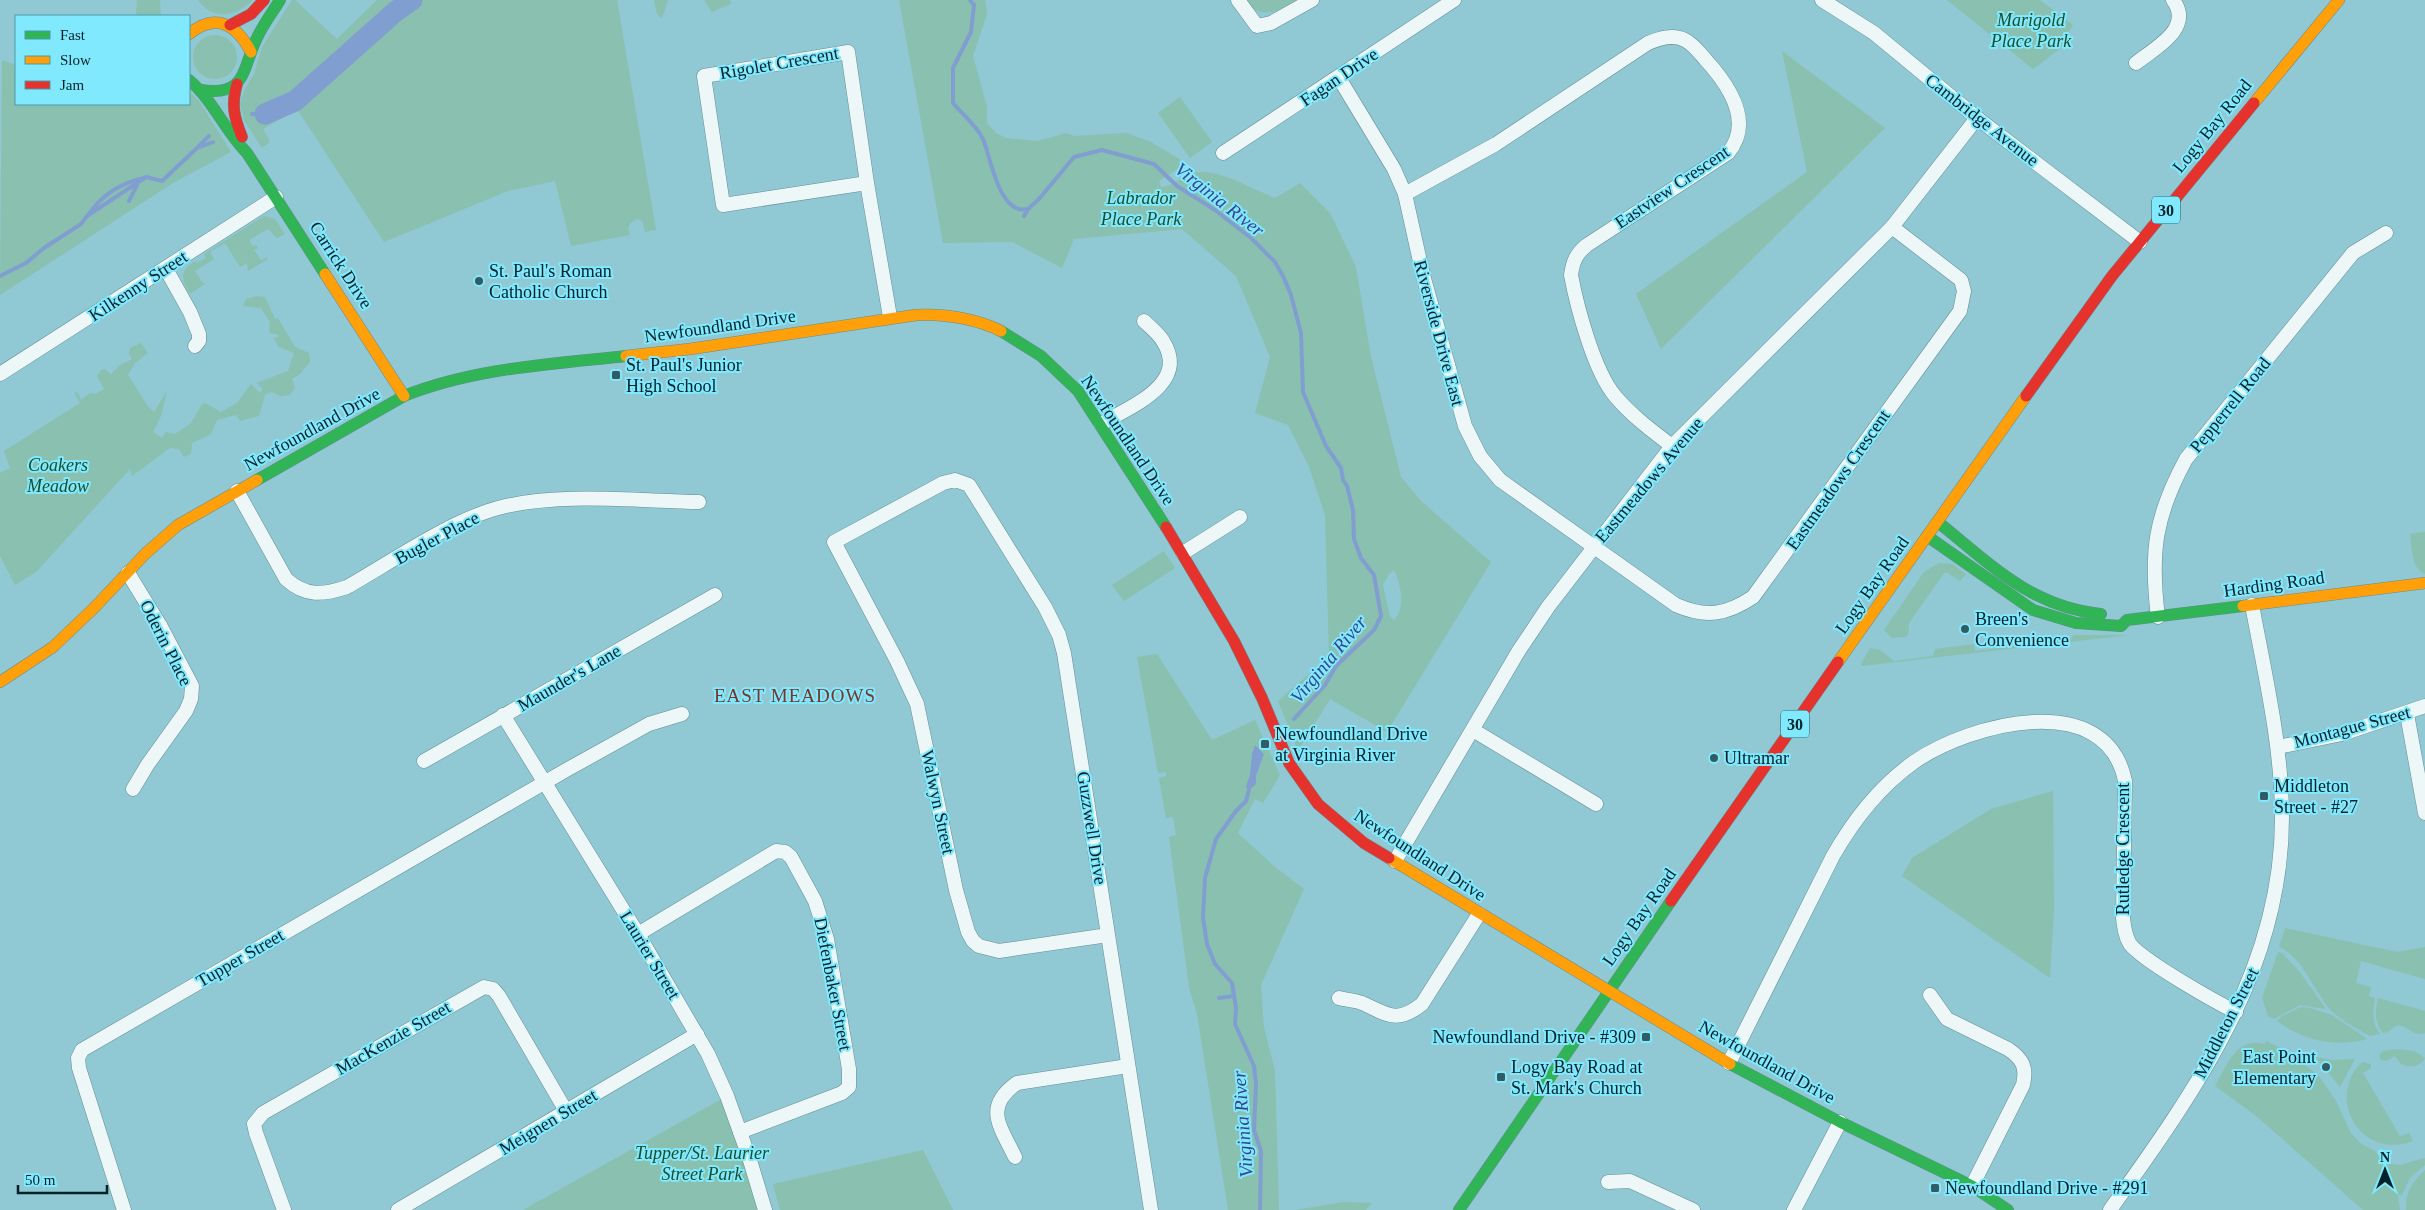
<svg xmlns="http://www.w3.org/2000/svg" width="2425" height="1210" viewBox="0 0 2425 1210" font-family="'Times New Roman',serif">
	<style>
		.green { fill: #89c0af; fill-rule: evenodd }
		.water { fill: #819ed1 }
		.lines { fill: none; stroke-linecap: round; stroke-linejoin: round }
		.stream { stroke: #819ed1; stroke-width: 4 }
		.river { stroke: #819ed1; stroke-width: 21 }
		.street-casing { stroke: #648e95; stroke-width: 15 }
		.fast-casing { stroke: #648e95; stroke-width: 12 }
		.slow-casing { stroke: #648e95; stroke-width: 12 }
		.jam-casing { stroke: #648e95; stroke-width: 12 }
		.street { stroke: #eef7f8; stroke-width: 14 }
		.fast { stroke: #30b455; stroke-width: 11 }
		.slow { stroke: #ff9f0a; stroke-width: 11 }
		.jam { stroke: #e5322d; stroke-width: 11 }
		.poi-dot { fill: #325c64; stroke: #81e9fe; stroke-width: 2 }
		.labels { text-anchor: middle; stroke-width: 4; stroke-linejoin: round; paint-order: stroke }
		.shield { fill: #81e9fe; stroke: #275e69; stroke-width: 1 }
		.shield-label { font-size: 16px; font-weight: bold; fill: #002229 }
		.park-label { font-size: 18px; font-style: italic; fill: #194e2c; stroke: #81e9fe }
		.street-label { font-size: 18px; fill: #002229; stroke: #81e9fe }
		.poi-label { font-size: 18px; fill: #002229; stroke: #81e9fe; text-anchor: start }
		.water-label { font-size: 19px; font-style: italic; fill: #354394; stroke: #81e9fe }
		.neighbourhood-label { font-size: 19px; letter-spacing: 1px; fill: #7a3528; stroke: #81e9fe }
	</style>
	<rect width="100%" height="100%" fill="#90c8d3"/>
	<g class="green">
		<polygon points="137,0 160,0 161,16 136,16"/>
		<path d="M198,0H253C236,17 213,21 198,0Z"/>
		<polygon points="292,0 295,0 337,39 377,0 617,0 656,230 645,232 642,221 637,219 630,223 628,229 630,235 571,246 555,181 508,191 384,242 297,109 263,129 270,142 262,148 244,120 240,104 245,89 254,74 262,47"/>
		<polygon points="654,0 668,0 662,19 657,14"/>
		<polygon points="704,0 730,0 731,4 712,12"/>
		<path d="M899,0H985L987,14L973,56L987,107V123L996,133L1006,138L1038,141L1066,133L1074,136L1126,133L1151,142L1181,160L1179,168L1159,181L1161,187C1175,186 1186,172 1201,172C1225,172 1252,189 1275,198L1300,183L1330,213L1356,267L1371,357L1401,477L1422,502L1491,562L1387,732L1330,699L1298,751L1278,701L1329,657L1325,515L1309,467L1288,425L1255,413L1270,357L1236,276L1182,229L1074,239L1062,268L1012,242L943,243ZM1394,570C1401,584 1406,608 1394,620L1390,617L1383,585L1389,574Z"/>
		<path d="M1245,0H1299C1281,10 1260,22 1245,0Z"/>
		<polygon points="1947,0 2040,0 2073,25 2068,33 2068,39 2061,48 2033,69"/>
		<circle cx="215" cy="57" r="22"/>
		<polygon points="1782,51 1885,128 1661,349 1636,294 1807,172"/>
		<polygon points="2,60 16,65 16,104 189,104 189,91 199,101 231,152 173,183 0,295"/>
		<polygon points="1180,97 1212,142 1190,158 1158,113"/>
		<path d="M264,216L275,219L285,234L277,238L268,229L249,240L253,246L256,245L258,248L254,250L261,260L267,257L268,259L248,271L247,263L240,267L225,243L210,252L214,259L195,271L203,283H206L190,294C181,279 179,271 195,261L197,263L206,258L204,254Z"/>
		<polygon points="257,296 265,297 275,319 278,318 295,347 309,353 310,362 300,374 292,379 295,388 290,395 281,396 271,392 265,395 259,416 240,421 236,415 217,420 211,434 192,443 191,454 184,457 179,449 170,448 132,476 130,469 36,572 15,585 0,556 0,473 10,468 4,451 80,403 74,392 78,393 81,400 90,393 96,394 104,389 97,376 101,370 105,369 111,374 120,365 132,359 129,353 130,348 141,343 148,353 135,363 128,375 147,405 154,412 167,391 161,416 153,432 162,438 166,432 175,434 191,423 202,404 205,403 221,412 237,403 251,384 260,393 263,389 257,383 288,371 294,353 279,347 273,338 279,337 278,334 271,334 269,331 270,322 261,308 243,306 246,299"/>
		<path d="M2425,532V574C2411,569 2412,546 2410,534Z"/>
		<polygon points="1164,551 1175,568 1124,601 1112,585"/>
		<polygon points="1939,563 1952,564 1966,574 1960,581 1948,573 1944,573 1909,623 1908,635 1905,637 1892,638 1884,630 1924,572"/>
		<polygon points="2074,635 2129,635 1862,666 1861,664 1870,648 1880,650 1894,661 1933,656 1935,649 1974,644 1975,651 2070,639"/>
		<path d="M1157,654L1212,740L1255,720L1280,775L1263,803L1255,799L1238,833L1275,867L1304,889L1261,985L1264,1027L1275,1071L1279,1210H1228L1197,1014L1189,987L1169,837L1176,835L1173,817L1166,818L1159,778L1166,776V772L1158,773L1137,657ZM1252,754H1264L1256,776V784L1248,779L1250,774Z"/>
		<polygon points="2053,791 2054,909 2050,978 1902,876 1912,858 1991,809"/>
		<path d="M2285,928L2397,952L2425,947V979L2361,961L2356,983L2371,987L2369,996L2375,998C2373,1011 2371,1022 2380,1034L2370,1036C2358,1029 2345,1023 2334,1013C2315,996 2304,957 2279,947Z"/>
		<polygon points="2278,952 2282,953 2299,971 2326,1009 2300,1005 2274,1019 2268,1016 2262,998"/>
		<path d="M2378,998L2425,1011V1033C2414,1038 2408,1025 2397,1025L2388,1032L2383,1033C2374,1021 2375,1012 2378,998Z"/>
		<path d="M2301,1007L2310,1008L2332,1015L2367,1039C2336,1048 2302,1040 2277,1021L2282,1016Z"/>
		<path d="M2266,1041L2287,1051L2318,1075L2335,1099L2351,1133L2360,1143L2375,1151L2383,1163L2400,1165L2425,1158V1165L2410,1178L2402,1195H2398L2400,1210H2363L2255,1115L2215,1086C2227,1066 2236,1036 2264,1044Z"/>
		<path d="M2395,1049L2414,1051L2425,1058C2419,1067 2410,1068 2401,1064L2395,1056L2386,1061L2381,1060L2379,1056L2383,1051Z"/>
		<polygon points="2315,1057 2332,1060 2354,1059 2354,1061 2340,1087"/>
		<path d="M2362,1062L2371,1064V1068L2363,1073L2400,1136L2409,1133L2413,1141C2361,1161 2325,1098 2362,1062Z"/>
		<polygon points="727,1096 765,1210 523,1210"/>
		<polygon points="923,1150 953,1210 780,1210 773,1184"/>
		<path d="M2425,1170V1210H2406C2405,1193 2412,1182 2425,1170Z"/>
		<polygon points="1343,1202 1372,1203 1366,1210 1296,1210"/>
	</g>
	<polygon class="water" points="1255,745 1264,754 1256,776 1256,784 1249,790 1246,787 1250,774 1252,754"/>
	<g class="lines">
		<g class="stream">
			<path d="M970,0L974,5L971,32L953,68V103C962,114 977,126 983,139C991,158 999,216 1028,209L1039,199L1074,157L1102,150L1154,164L1177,186L1215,210L1251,238L1275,262L1284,278L1291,295L1301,333L1303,392L1326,446L1341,468L1343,480L1347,486L1353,510L1354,539L1361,558L1374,575L1381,616L1374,630L1336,666L1325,685L1294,719"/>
			<polyline points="252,114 265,114"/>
			<polyline points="199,146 209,136"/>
			<polyline points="129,201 137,185"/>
			<path d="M89,214C102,195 121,183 144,178"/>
			<polyline points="1024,216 1028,209"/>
			<polyline points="0,276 26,263 44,248 81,224 87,216 146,177 162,181 197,148 213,142"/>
			<polyline points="1249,790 1246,801 1236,811 1216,839 1205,878 1203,918 1207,944 1215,964 1232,983 1236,1008 1235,1024 1254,1066 1256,1084 1254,1130 1261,1151 1260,1210"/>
			<polyline points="1219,998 1234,996"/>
		</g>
		<polyline class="river" points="265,114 295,101 395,12 412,0"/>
		<g class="street-casing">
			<g id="street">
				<polyline points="1238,0 1257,26 1271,23 1312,0"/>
				<polyline points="1822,0 1874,33 1977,118 2140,242"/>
				<path d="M2136,63C2155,48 2194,28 2173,0"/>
				<path d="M1339,78L1394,169L1405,194L1423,275L1465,426L1480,456L1500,480L1676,605C1706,618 1726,615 1753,597L1960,311L1964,291L1961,280L1892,227"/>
				<polyline points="1223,153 1454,0"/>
				<polyline points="867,183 723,205 704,76 848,52 867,183 890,317"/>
				<path d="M1405,194L1496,144L1648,43C1660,38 1673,34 1685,40C1693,44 1699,52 1705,59C1728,84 1754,122 1728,153L1587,245C1576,254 1573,261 1571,275C1577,307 1594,371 1615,396C1631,415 1652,431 1672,446"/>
				<polyline points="166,269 190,312 199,334 199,341 195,346"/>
				<polyline points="0,374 276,197"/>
				<path d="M1101,424C1131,406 1190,384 1163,341C1159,334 1150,327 1144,321"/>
				<path d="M237,491L286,579C306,597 323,595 347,587C391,562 450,521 498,508C558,492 637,501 699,502"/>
				<polyline points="1183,553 1240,517"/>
				<polyline points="128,573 161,627 192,686 191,699 186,711 148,764 133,789"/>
				<path d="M2158,617C2150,552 2155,516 2186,459L2353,253L2386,233"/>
				<polyline points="2407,714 2425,813"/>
				<polyline points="503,715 638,934 708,1054 727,1096 749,1157 765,1210"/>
				<polyline points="1473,730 1596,804"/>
				<polyline points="2278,747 2342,734 2425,706"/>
				<polyline points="424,761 715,595"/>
				<polyline points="1395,861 1518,652 1548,607 1672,446 1892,227 1977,118"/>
				<polyline points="638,934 776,851 785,852 791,857 815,901 827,939 849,1069 849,1087 842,1093 740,1132"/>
				<polyline points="1108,935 999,951 979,946 973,941 968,932 956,890 917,704 897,661 834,542 943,483 955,480 969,485 1045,607 1059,635 1064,653 1151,1210"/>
				<path d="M1930,995L1947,1019L2008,1049C2023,1059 2027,1068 2023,1085L1972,1186"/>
				<path d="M1339,998C1346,1000 1355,1000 1362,1003C1388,1015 1397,1024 1422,1004L1479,914"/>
				<path d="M1729,1063L1833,856C1854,819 1879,787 1914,762C1969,724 2106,687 2125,781L2123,918C2124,927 2125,936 2130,944C2143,961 2214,1001 2236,1012"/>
				<path d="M1015,1157C1000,1126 983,1107 1017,1083L1128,1066"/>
				<polyline points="1608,1182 1630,1181 1693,1210"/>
				<polyline points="124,1210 79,1068 78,1058 82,1050 568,769 649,724 682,714"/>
				<polyline points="284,1210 256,1133 254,1124 263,1113 484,987 493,989 499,996 566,1111"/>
				<polyline points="398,1210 697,1034"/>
				<polyline points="1794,1210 1840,1122"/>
				<path d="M2110,1210C2195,1091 2282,970 2282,818C2282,746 2265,675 2252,605"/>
			</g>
		</g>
		<g class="fast-casing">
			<g id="fast">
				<path d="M189,80C213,100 225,131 247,153L325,274"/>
				<path d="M201,90C246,97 242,70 256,40C262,26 272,13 280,0"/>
				<polyline points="1001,331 1041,356 1078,391 1166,527"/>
				<path d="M257,480L404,396C474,368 552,364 626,356"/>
				<path d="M1938,522C1990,564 2031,607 2101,614"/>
				<polyline points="1927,536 2033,610 2076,623 2121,626 2127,620 2243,606"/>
				<polyline points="1730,1064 1840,1122 1972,1186 2008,1210"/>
				<polyline points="1459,1210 1671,901"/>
			</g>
		</g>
		<g class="slow-casing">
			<g id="slow">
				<path d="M189,34C216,12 236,24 251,52"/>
				<polyline points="2254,103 2339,0"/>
				<polyline points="325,274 404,396"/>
				<path d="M626,356L690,349L916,315C945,314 974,318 1001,331"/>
				<polyline points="2243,606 2425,583"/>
				<polyline points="1838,662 2026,396"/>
				<polyline points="0,682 53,647 94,608 145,554 178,525 257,480"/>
				<polyline points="1389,858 1730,1064"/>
			</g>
		</g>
		<g class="jam-casing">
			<g id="jam">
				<polyline points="230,25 251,14 264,0"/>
				<path d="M237,84C231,105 234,117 242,137"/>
				<polyline points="2026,396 2112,276 2254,103"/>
				<polyline points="1166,527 1234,641 1262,698 1289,763 1318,804 1364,843 1389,858"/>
				<polyline points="1671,901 1838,662"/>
			</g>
		</g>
		<use href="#street" class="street"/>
		<use href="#fast" class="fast"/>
		<use href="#slow" class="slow"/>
		<use href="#jam" class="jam"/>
	</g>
	<g class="poi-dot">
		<circle cx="479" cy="281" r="5"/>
		<rect x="611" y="370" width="10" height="10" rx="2.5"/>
		<circle cx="1965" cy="629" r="5"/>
		<rect x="1260" y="739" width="10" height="10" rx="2.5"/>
		<circle cx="1714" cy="758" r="5"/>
		<rect x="2259" y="791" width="10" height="10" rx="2.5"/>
		<rect x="1641" y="1032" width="10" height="10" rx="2.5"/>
		<circle cx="2326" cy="1067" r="5"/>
		<rect x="1496" y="1072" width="10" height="10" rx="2.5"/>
		<rect x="1930" y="1183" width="10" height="10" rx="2.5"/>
	</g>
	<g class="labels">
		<g class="shield">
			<rect x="2152" y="196.5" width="28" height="27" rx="4"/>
			<rect x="1781" y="710.5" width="28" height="27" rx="4"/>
		</g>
		<g class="shield-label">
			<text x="2166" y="216">30</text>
			<text x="1795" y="730">30</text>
		</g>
		<g class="park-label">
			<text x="2031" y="26">Marigold<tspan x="2031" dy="21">Place Park</tspan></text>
			<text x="1141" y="204">Labrador<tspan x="1141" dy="21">Place Park</tspan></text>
			<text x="58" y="471">Coakers<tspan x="58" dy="21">Meadow</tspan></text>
			<text x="702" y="1159">Tupper/St. Laurier<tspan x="702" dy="21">Street Park</tspan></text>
		</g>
		<g class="street-label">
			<text transform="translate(779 63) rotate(-10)" y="6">Rigolet Crescent</text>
			<text transform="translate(1339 77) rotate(-34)" y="6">Fagan Drive</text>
			<text transform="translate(1982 120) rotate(38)" y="6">Cambridge Avenue</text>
			<text transform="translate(2212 126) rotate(-51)" y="6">Logy Bay Road</text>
			<text transform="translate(1672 187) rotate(-34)" y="6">Eastview Crescent</text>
			<text transform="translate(341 265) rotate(57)" y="6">Carrick Drive</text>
			<text transform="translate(138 286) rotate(-33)" y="6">Kilkenny Street</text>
			<text transform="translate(720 326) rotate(-8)" y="6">Newfoundland Drive</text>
			<text transform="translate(1439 333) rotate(75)" y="6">Riverside Drive East</text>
			<text transform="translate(2230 405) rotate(-51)" y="6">Pepperrell Road</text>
			<text transform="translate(312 429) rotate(-29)" y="6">Newfoundland Drive</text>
			<text transform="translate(1128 440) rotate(56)" y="6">Newfoundland Drive</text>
			<text transform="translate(1649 480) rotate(-50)" y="6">Eastmeadows Avenue</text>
			<text transform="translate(1838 480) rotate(-55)" y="6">Eastmeadows Crescent</text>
			<text transform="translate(437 538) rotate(-28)" y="6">Bugler Place</text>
			<text transform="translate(2274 584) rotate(-8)" y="6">Harding Road</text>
			<text transform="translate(1872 585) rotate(-55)" y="6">Logy Bay Road</text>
			<text transform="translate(166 643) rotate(63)" y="6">Oderin Place</text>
			<text transform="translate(569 678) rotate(-30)" y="6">Maunder's Lane</text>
			<text transform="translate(2352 727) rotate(-15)" y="6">Montague Street</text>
			<text transform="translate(938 802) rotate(78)" y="6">Walwyn Street</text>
			<text transform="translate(1092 828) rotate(81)" y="6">Guzzwell Drive</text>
			<text transform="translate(2123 849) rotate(-90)" y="6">Rutledge Crescent</text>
			<text transform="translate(1420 855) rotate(33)" y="6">Newfoundland Drive</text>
			<text transform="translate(1639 917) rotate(-55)" y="6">Logy Bay Road</text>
			<text transform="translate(650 955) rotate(59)" y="6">Laurier Street</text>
			<text transform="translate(240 958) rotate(-30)" y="6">Tupper Street</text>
			<text transform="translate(833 984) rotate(79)" y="6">Diefenbaker Street</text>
			<text transform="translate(2226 1023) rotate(-63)" y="6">Middleton Street</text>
			<text transform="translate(393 1038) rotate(-30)" y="6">MacKenzie Street</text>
			<text transform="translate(1767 1062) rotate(29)" y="6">Newfoundland Drive</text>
			<text transform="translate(548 1122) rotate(-31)" y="6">Meignen Street</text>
		</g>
		<g class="poi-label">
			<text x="489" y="277">St. Paul's Roman<tspan x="489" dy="21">Catholic Church</tspan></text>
			<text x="626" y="371">St. Paul's Junior<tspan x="626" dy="21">High School</tspan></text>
			<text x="1975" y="625">Breen's<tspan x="1975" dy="21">Convenience</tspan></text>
			<text x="1275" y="740">Newfoundland Drive<tspan x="1275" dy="21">at Virginia River</tspan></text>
			<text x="1724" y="764">Ultramar</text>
			<text x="2274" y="792">Middleton<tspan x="2274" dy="21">Street - #27</tspan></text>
			<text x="1636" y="1043" text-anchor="end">Newfoundland Drive - #309</text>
			<text x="2316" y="1063" text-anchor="end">East Point<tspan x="2316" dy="21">Elementary</tspan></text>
			<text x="1511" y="1073">Logy Bay Road at<tspan x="1511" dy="21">St. Mark's Church</tspan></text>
			<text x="1945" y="1194">Newfoundland Drive - #291</text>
		</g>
		<g class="water-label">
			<text transform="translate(1220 199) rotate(38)" y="7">Virginia River</text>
			<text transform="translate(1328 659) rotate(-50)" y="7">Virginia River</text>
			<text transform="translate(1242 1124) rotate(-94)" y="7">Virginia River</text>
		</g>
		<g class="neighbourhood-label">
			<text x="795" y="702">EAST MEADOWS</text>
		</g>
	</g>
	<rect x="15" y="15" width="175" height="90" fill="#81e9fe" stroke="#4d99a9"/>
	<rect x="25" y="31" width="25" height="8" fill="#30b455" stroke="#4d99a9"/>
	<text x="60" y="40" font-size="15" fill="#002229">Fast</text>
	<rect x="25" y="56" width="25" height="8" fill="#ff9f0a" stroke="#4d99a9"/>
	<text x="60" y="65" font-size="15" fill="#002229">Slow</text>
	<rect x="25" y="81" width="25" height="8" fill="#e5322d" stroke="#4d99a9"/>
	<text x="60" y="90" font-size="15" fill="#002229">Jam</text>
	<g transform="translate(2385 1170)" stroke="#81e9fe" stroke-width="4" paint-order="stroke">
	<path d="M0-4L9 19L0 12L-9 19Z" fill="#002229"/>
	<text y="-8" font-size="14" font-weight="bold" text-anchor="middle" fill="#002229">N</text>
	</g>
	<path d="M18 1185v8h89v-8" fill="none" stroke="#002229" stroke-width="2.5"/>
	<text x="25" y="1185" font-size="15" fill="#002229" stroke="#81e9fe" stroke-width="4" paint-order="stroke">50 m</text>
</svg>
